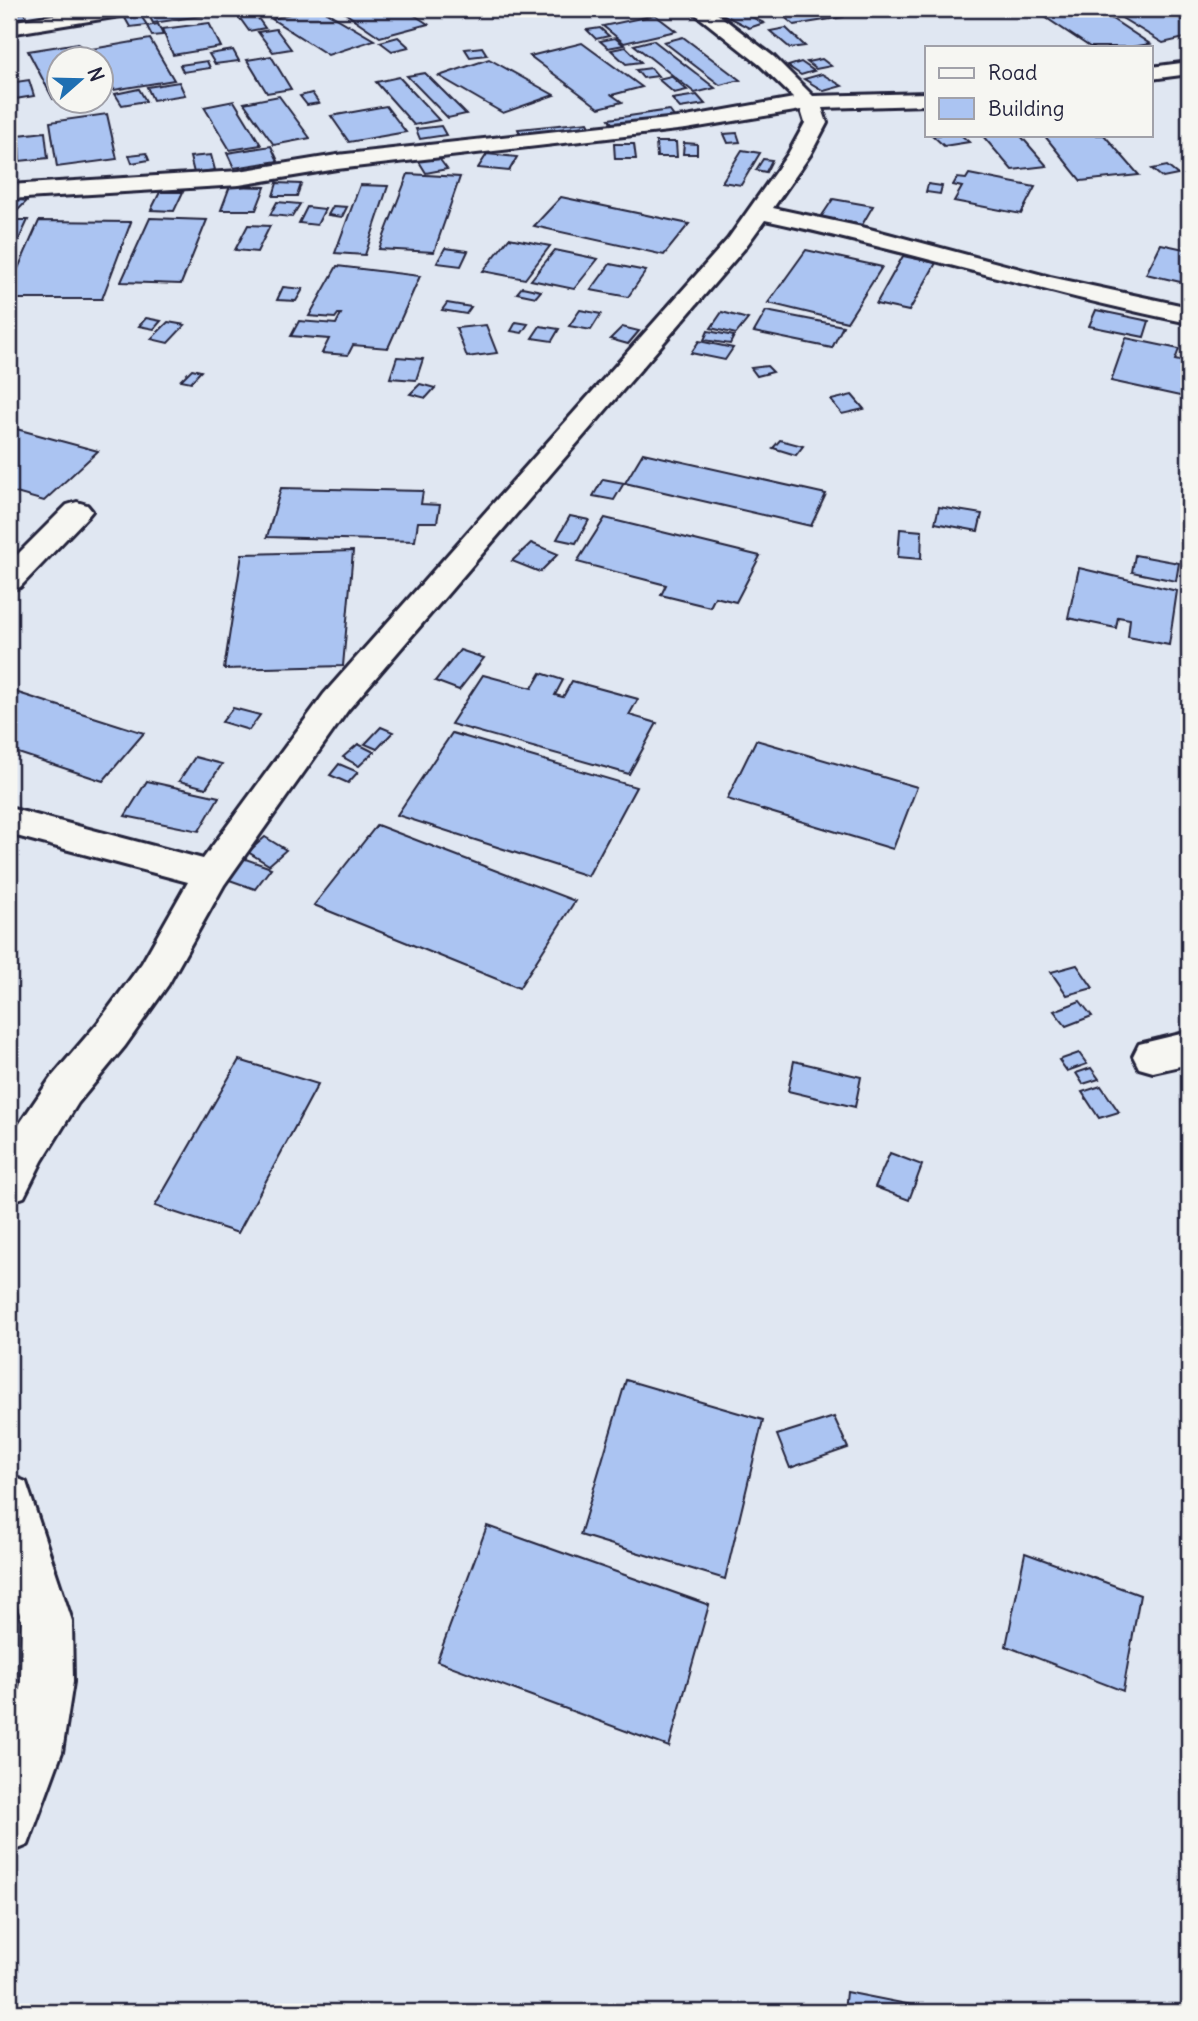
<svg xmlns="http://www.w3.org/2000/svg" width="1198" height="2021" viewBox="0 0 1198 2021" font-family="Delius,sans-serif">
	<style>
		.building { fill: #abc4f2; stroke: #22223b; stroke-width: 2 }
		.lines { fill: none; stroke-linecap: round; stroke-linejoin: round }
		.street-casing { stroke: #22223b; stroke-width: 6 }
		.street { fill: #f6f6f2; fill-rule: evenodd }
	</style>
	<rect width="100%" height="100%" fill="#e0e7f2"/>
	<filter id="ink" filterUnits="userSpaceOnUse"><feTurbulence type="fractalNoise" baseFrequency=".0143" numOctaves="2"/><feDisplacementMap in="SourceGraphic" scale="14" xChannelSelector="R" yChannelSelector="G"/><feConvolveMatrix kernelMatrix="1 2 1 2 8 2 1 2 1" color-interpolation-filters="sRGB"/></filter>
	<g filter="url(#ink)">
		<g class="building">
			<polygon points="166,9 205,9 208,15 153,23 147,12"/>
			<polygon points="212,9 241,9 243,12 219,17"/>
			<polygon points="307,9 321,9 374,40 328,55 272,19"/>
			<polygon points="339,9 405,9 428,24 380,37"/>
			<polygon points="713,9 736,9 764,23 749,28"/>
			<polygon points="775,9 834,9 843,17 794,25"/>
			<polygon points="1046,9 1097,9 1150,44 1132,47 1090,47 1036,11"/>
			<polygon points="1107,9 1164,9 1189,24 1189,37 1163,43"/>
			<polygon points="25,13 27,20 9,23 9,15"/>
			<polygon points="255,14 265,28 249,31 239,17"/>
			<polygon points="655,15 676,31 624,43 603,26"/>
			<polygon points="141,16 147,25 130,27 125,18"/>
			<polygon points="209,23 221,47 173,55 162,29"/>
			<polygon points="158,24 163,35 152,36 147,26"/>
			<polygon points="600,28 609,36 596,39 587,30"/>
			<polygon points="786,28 805,46 790,48 770,31"/>
			<polygon points="276,29 291,49 273,52 258,32"/>
			<polygon points="398,37 409,47 392,51 380,42"/>
			<polygon points="683,37 740,80 720,85 664,42"/>
			<polygon points="615,38 624,45 608,48 600,41"/>
			<polygon points="150,39 174,80 114,90 102,67 102,60 97,60 92,49"/>
			<polygon points="653,40 715,88 695,93 634,45"/>
			<polygon points="78,43 88,60 60,60 60,98 53,99 28,51"/>
			<polygon points="582,43 642,87 612,95 622,102 599,108 530,56"/>
			<polygon points="482,47 487,55 470,57 465,49"/>
			<polygon points="626,47 641,62 626,64 611,50"/>
			<polygon points="233,50 239,61 215,64 209,54"/>
			<polygon points="271,56 291,89 267,93 247,60"/>
			<polygon points="489,59 554,95 503,113 439,76"/>
			<polygon points="822,59 831,66 816,69 807,62"/>
			<polygon points="207,61 210,68 183,72 180,65"/>
			<polygon points="801,62 814,71 801,75 788,66"/>
			<polygon points="651,68 658,76 643,78 636,70"/>
			<polygon points="425,73 466,114 448,118 407,76"/>
			<polygon points="822,74 842,86 824,91 804,79"/>
			<polygon points="671,76 687,90 674,93 658,79"/>
			<polygon points="399,77 439,120 414,125 376,82"/>
			<polygon points="29,80 34,96 9,100 9,83"/>
			<polygon points="179,82 185,95 153,100 147,87"/>
			<polygon points="139,89 146,101 122,105 115,94"/>
			<polygon points="312,93 319,103 307,105 300,96"/>
			<polygon points="697,95 705,104 680,108 672,99"/>
			<polygon points="279,96 310,138 274,145 244,103"/>
			<polygon points="234,101 261,145 230,150 204,107"/>
			<polygon points="386,106 406,132 349,142 331,116"/>
			<polygon points="669,110 675,118 615,127 609,119"/>
			<polygon points="107,114 117,159 57,167 50,122"/>
			<polygon points="588,122 592,130 521,136 518,129"/>
			<polygon points="441,126 446,135 420,139 416,129"/>
			<polygon points="45,132 48,158 20,161 19,135"/>
			<polygon points="737,133 740,142 728,143 724,134"/>
			<polygon points="932,135 961,135 969,142 944,146"/>
			<polygon points="982,135 1020,135 1047,166 1012,170"/>
			<polygon points="1044,135 1104,135 1139,175 1081,181"/>
			<polygon points="656,142 676,142 677,157 657,157"/>
			<polygon points="684,143 697,144 697,154 683,154"/>
			<polygon points="614,144 634,144 636,159 615,159"/>
			<polygon points="271,146 278,161 234,168 227,153"/>
			<polygon points="742,150 760,153 741,185 722,182"/>
			<polygon points="146,153 149,160 132,163 129,155"/>
			<polygon points="487,154 517,157 509,171 478,168"/>
			<polygon points="211,155 215,170 194,173 190,157"/>
			<polygon points="438,157 447,169 426,173 418,160"/>
			<polygon points="763,159 772,160 766,172 756,170"/>
			<polygon points="1167,166 1178,175 1163,178 1152,169"/>
			<polygon points="408,174 460,177 434,252 379,249"/>
			<polygon points="969,174 1035,187 1021,214 954,201 962,187 953,185 957,178 966,179"/>
			<polygon points="277,183 301,184 297,196 273,196"/>
			<polygon points="928,184 942,186 940,194 926,192"/>
			<polygon points="360,185 388,186 365,255 335,253"/>
			<polygon points="230,186 265,187 256,210 221,210"/>
			<polygon points="160,192 183,192 174,211 151,210"/>
			<polygon points="561,197 689,224 664,255 534,226"/>
			<polygon points="9,198 27,201 15,213 9,212"/>
			<polygon points="833,199 873,206 862,225 821,217"/>
			<polygon points="277,202 300,204 292,217 270,215"/>
			<polygon points="333,206 347,207 342,217 328,215"/>
			<polygon points="307,207 325,209 317,225 299,223"/>
			<polygon points="150,218 207,220 181,284 121,282"/>
			<polygon points="9,220 28,220 9,261"/>
			<polygon points="39,221 131,222 102,299 9,299 9,289"/>
			<polygon points="248,225 270,226 257,252 235,250"/>
			<polygon points="509,238 550,246 525,279 483,271"/>
			<polygon points="1161,244 1189,250 1189,284 1146,274"/>
			<polygon points="445,248 468,251 461,266 437,263"/>
			<polygon points="555,250 598,259 574,289 531,280"/>
			<polygon points="806,250 882,267 847,322 768,303"/>
			<polygon points="903,256 936,263 909,311 876,304"/>
			<polygon points="610,264 646,271 628,297 591,290"/>
			<polygon points="337,266 420,276 388,348 353,345 348,355 322,353 329,339 291,336 299,321 336,324 341,314 338,314 335,318 309,316"/>
			<polygon points="283,287 303,289 296,301 277,300"/>
			<polygon points="522,287 541,291 536,297 517,293"/>
			<polygon points="447,303 471,307 466,314 442,310"/>
			<polygon points="580,310 601,314 591,330 569,326"/>
			<polygon points="1096,310 1149,321 1144,337 1089,326"/>
			<polygon points="766,311 843,326 832,348 754,332"/>
			<polygon points="722,312 748,319 736,334 711,328"/>
			<polygon points="146,318 161,321 154,329 139,326"/>
			<polygon points="168,322 185,325 168,343 151,339"/>
			<polygon points="516,322 528,324 522,333 511,331"/>
			<polygon points="486,325 497,353 467,357 456,328"/>
			<polygon points="540,326 559,329 552,341 532,338"/>
			<polygon points="622,327 639,331 628,344 610,339"/>
			<polygon points="708,331 734,336 730,344 704,340"/>
			<polygon points="1126,338 1179,349 1175,360 1189,363 1189,398 1111,381"/>
			<polygon points="699,341 733,348 725,360 691,353"/>
			<polygon points="397,357 423,359 416,380 390,378"/>
			<polygon points="767,366 773,372 757,376 751,368"/>
			<polygon points="192,369 201,371 191,382 181,380"/>
			<polygon points="420,384 435,388 426,398 410,394"/>
			<polygon points="852,395 864,409 842,414 831,400"/>
			<polygon points="9,427 98,451 44,501 9,491"/>
			<polygon points="780,440 803,446 796,455 773,448"/>
			<polygon points="643,453 826,494 811,526 625,483"/>
			<polygon points="603,479 624,483 614,500 593,496"/>
			<polygon points="281,488 423,491 421,504 440,505 437,522 418,522 415,541 267,537"/>
			<polygon points="939,507 982,514 978,531 935,523"/>
			<polygon points="570,516 589,520 576,543 557,539"/>
			<polygon points="605,518 760,556 736,602 715,597 710,607 661,595 666,585 577,562"/>
			<polygon points="900,529 922,531 921,559 898,557"/>
			<polygon points="531,543 558,554 540,572 512,561"/>
			<polygon points="353,551 343,666 224,669 242,554"/>
			<polygon points="1135,555 1179,563 1176,581 1132,572"/>
			<polygon points="1079,568 1177,591 1169,645 1128,637 1130,619 1118,617 1116,628 1068,618"/>
			<polygon points="460,650 484,658 459,690 435,681"/>
			<polygon points="541,673 563,680 555,695 563,697 572,681 638,699 629,715 657,723 629,774 451,724 483,675 532,688"/>
			<polygon points="9,690 144,733 103,781 9,750"/>
			<polygon points="233,708 260,715 249,730 222,722"/>
			<polygon points="381,727 393,732 377,749 365,744"/>
			<polygon points="452,733 636,787 588,876 397,815"/>
			<polygon points="756,740 917,787 893,849 727,799"/>
			<polygon points="358,744 374,752 359,766 343,757"/>
			<polygon points="195,757 222,764 206,788 179,781"/>
			<polygon points="339,764 358,772 348,783 330,775"/>
			<polygon points="147,781 219,797 199,831 125,816"/>
			<polygon points="377,825 575,901 519,988 314,905"/>
			<polygon points="265,837 286,850 269,865 248,852"/>
			<polygon points="237,856 271,868 255,889 221,877"/>
			<polygon points="1077,965 1093,988 1067,995 1051,972"/>
			<polygon points="1080,1001 1092,1016 1066,1026 1054,1011"/>
			<polygon points="1079,1053 1087,1064 1067,1071 1059,1060"/>
			<polygon points="239,1060 318,1084 238,1233 155,1206"/>
			<polygon points="794,1061 861,1077 855,1107 788,1091"/>
			<polygon points="1091,1068 1099,1079 1083,1084 1076,1073"/>
			<polygon points="1101,1086 1119,1112 1099,1118 1082,1092"/>
			<polygon points="890,1153 922,1165 909,1200 875,1187"/>
			<polygon points="626,1380 763,1420 725,1579 580,1535"/>
			<polygon points="834,1417 848,1448 790,1468 777,1435"/>
			<polygon points="487,1526 709,1605 669,1747 437,1661"/>
			<polygon points="1025,1553 1140,1595 1123,1691 1006,1646"/>
			<polygon points="846,1992 947,2012 844,2012"/>
		</g>
		<g class="lines">
			<g class="street-casing">
				<g id="street">
					<polygon points="91,9 136,9 126,15 9,34 9,22"/>
					<path d="M689,9H711L774,57L813,96L927,93V105L822,108L827,123L810,155L773,208L862,227L1050,277L1189,307V323C1046,294 907,250 765,220L744,249L348,710L224,885L168,985L125,1046L78,1103L42,1161L24,1197L9,1202V1143L12,1135L50,1079L97,1024L142,963L188,882L9,834V808L203,859L324,694L728,239L788,154L805,123L801,110L686,129L337,169L239,185L9,199V185L239,171L337,155L686,117L794,98L760,65Z"/>
					<polygon points="1189,62 1189,74 1151,79 1151,67"/>
					<polygon points="77,502 87,505 92,511 87,517 20,587 9,590 9,563 67,505"/>
					<polygon points="1189,1032 1189,1064 1153,1072 1139,1068 1133,1056 1139,1044"/>
					<polygon points="9,1475 26,1482 72,1621 73,1682 62,1752 28,1845 9,1853 9,1755 21,1682 22,1621 9,1577"/>
				</g>
			</g>
			<use href="#street" class="street"/>
		</g>
	</g>
	<rect width="1198" height="2021" fill="none" stroke="#f6f6f2" stroke-width="35"/>
	<rect x="18" y="18" width="1163" height="1986" fill="none" stroke="#22223b" stroke-width="2.5" filter="url(#ink)"/>
	<rect x="925" y="46" width="228" height="91" fill="#f6f6f2" stroke="#a1a1a9" stroke-width="2"/>
	<rect x="939" y="68" width="35" height="10" fill="#f6f6f2" stroke="#a1a1a9" stroke-width="2"/>
	<text x="988" y="80" font-size="21" fill="#22223b">Road</text>
	<rect x="939" y="98" width="35" height="21" fill="#abc4f2" stroke="#a1a1a9" stroke-width="2"/>
	<text x="988" y="116" font-size="21" fill="#22223b">Building</text>
	<g transform="translate(80 80) rotate(70)"><circle r="33" fill="#f6f6f2" stroke="#a1a1a9" stroke-width="2"/>
	<path d="M0-5L12 26L0 18L-12 26Z" fill="#1f6fb2"/>
	<text y="-10" font-size="19" font-weight="bold" text-anchor="middle" fill="#22223b">N</text>
	</g>
</svg>
